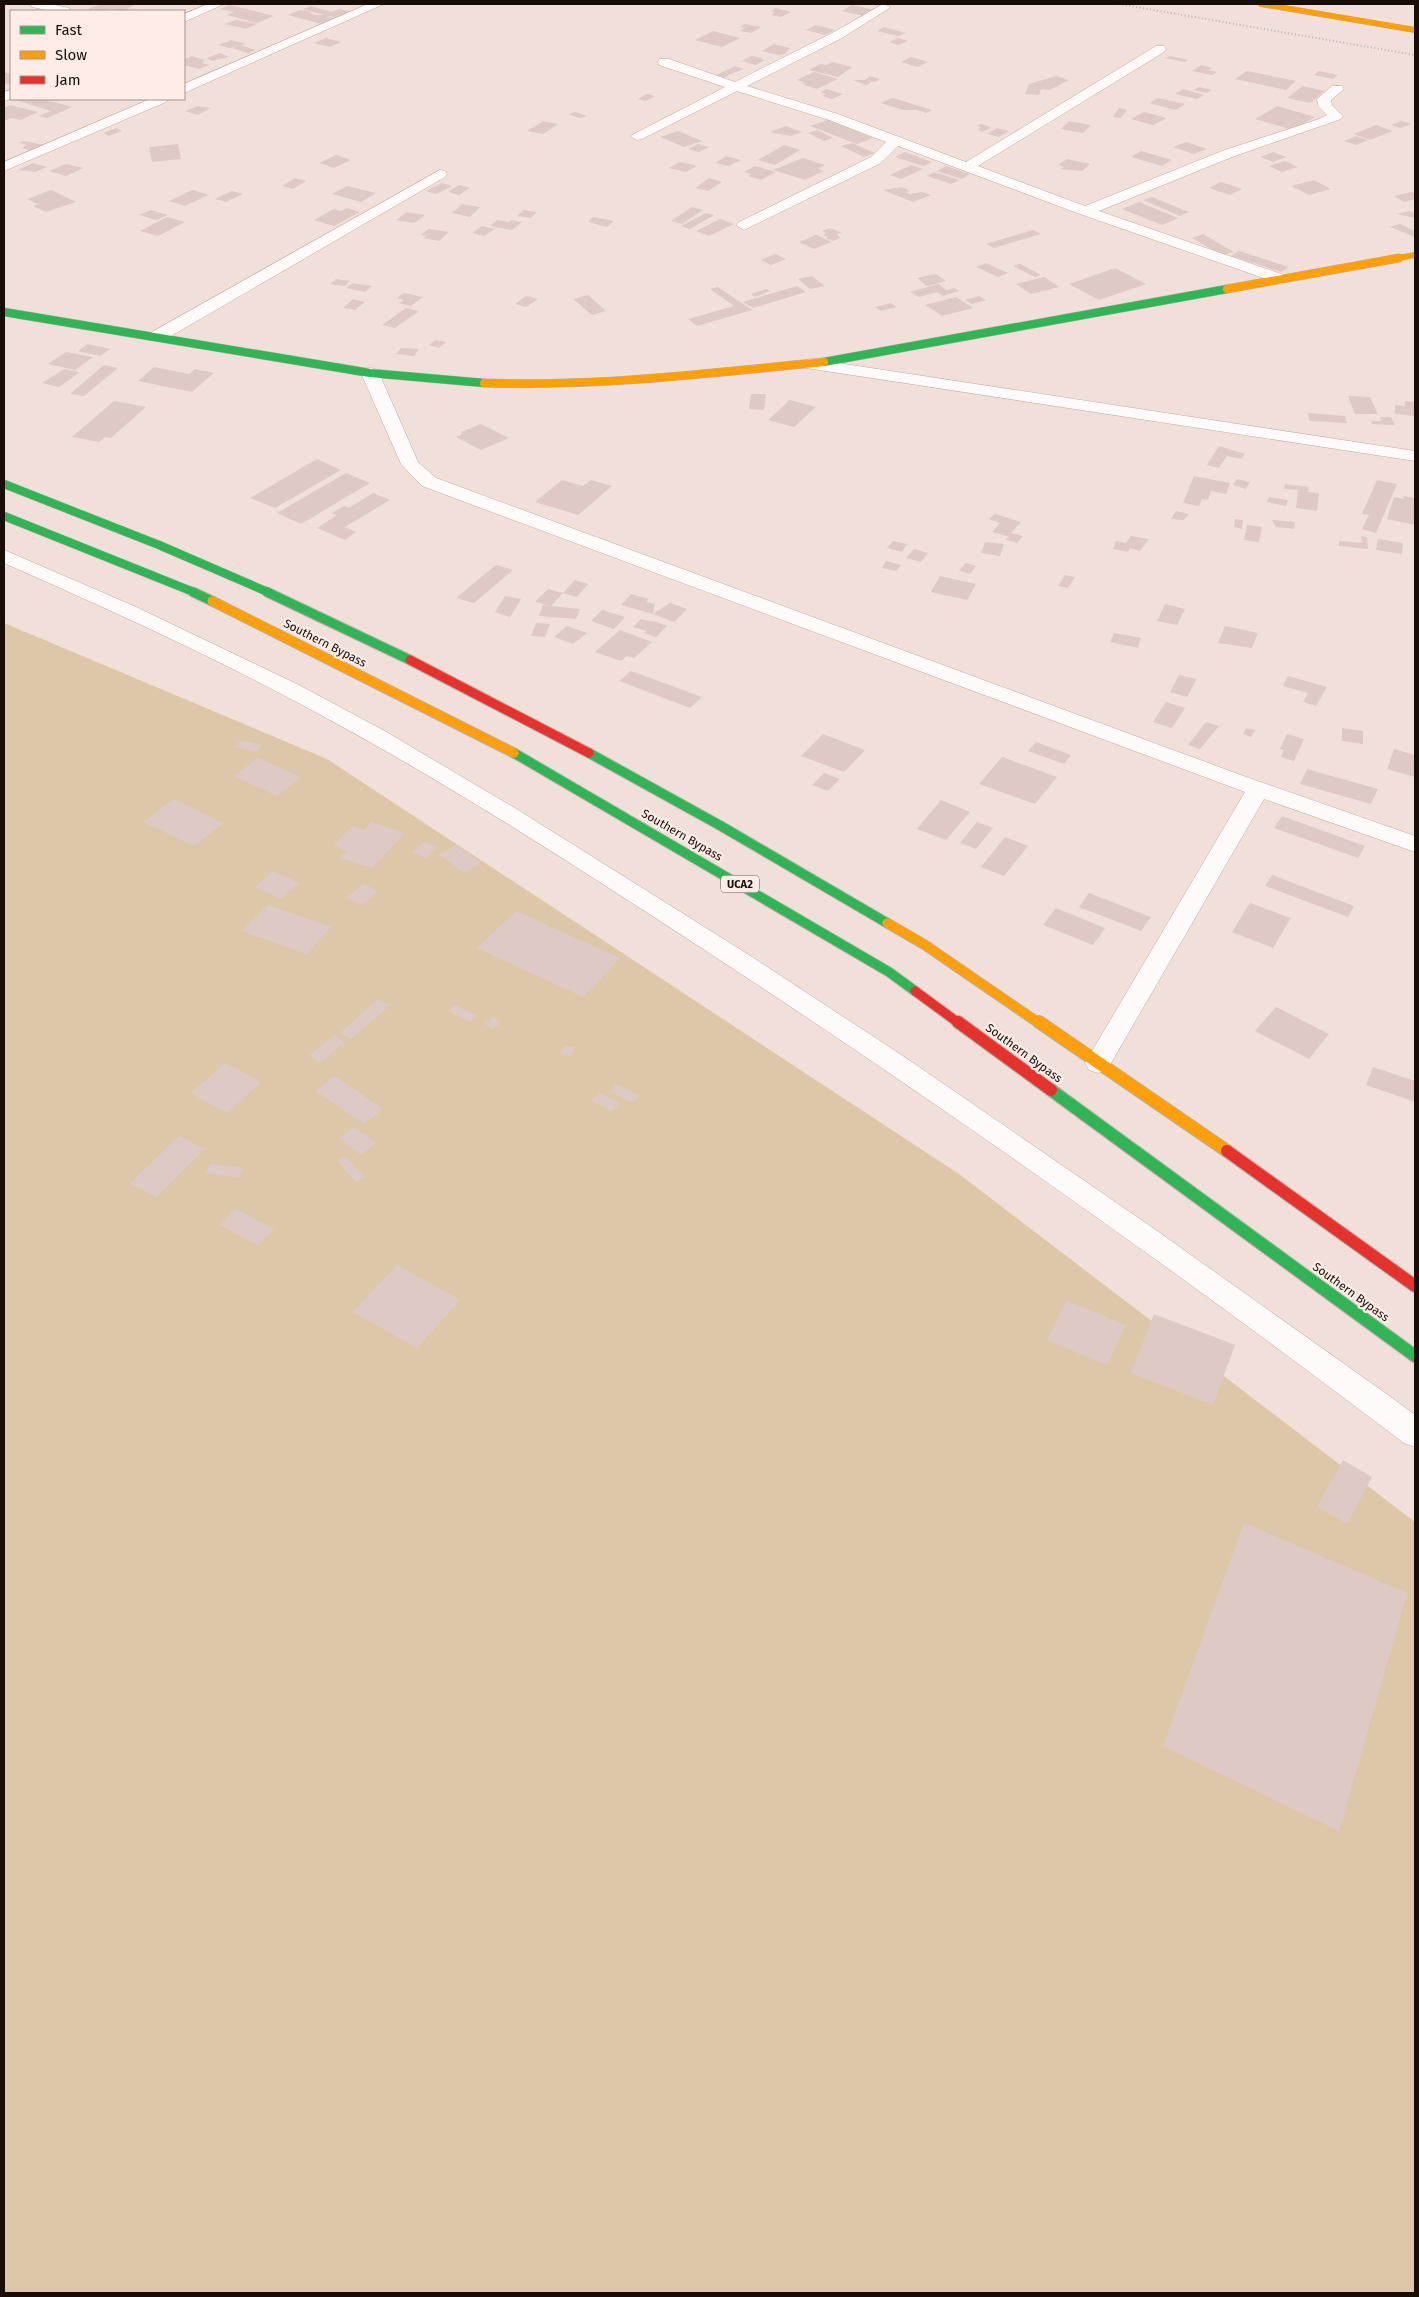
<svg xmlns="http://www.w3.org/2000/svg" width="1419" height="2297" viewBox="0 0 1419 2297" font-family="'Fira Sans',sans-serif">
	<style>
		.green { fill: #dec7a9 }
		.building { fill: #dec9c5 }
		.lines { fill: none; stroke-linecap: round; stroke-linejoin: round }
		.street-casing { stroke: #bbaca6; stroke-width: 1 }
		.fast-far2-casing { stroke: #bbaca6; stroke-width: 9 }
		.fast-far1-casing { stroke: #bbaca6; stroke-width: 11 }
		.fast-casing { stroke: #bbaca6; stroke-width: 14 }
		.slow-far3-casing { stroke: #bbaca6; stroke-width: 6 }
		.slow-far2-casing { stroke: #bbaca6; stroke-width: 9 }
		.slow-far1-casing { stroke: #bbaca6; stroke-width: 11 }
		.slow-casing { stroke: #bbaca6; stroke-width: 14 }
		.jam-far1-casing { stroke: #bbaca6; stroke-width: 11 }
		.jam-casing { stroke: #bbaca6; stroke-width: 14 }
		.street { fill: #fdfaf9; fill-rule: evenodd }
		.fast-far2 { stroke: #30b455; stroke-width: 8 }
		.fast-far1 { stroke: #30b455; stroke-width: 9 }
		.fast { stroke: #30b455; stroke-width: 12 }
		.slow-far3 { stroke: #ff9f0a; stroke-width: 5.5 }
		.slow-far2 { stroke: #ff9f0a; stroke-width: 8 }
		.slow-far1 { stroke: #ff9f0a; stroke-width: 9 }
		.slow { stroke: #ff9f0a; stroke-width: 12 }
		.jam-far1 { stroke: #e5322d; stroke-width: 9 }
		.jam { stroke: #e5322d; stroke-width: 12 }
		.rail { stroke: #b8b4b2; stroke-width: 2; stroke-dasharray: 1 2.5; stroke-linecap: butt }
		.labels { text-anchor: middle; stroke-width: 4.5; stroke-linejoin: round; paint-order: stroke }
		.shield { fill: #fdede6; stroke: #5d504a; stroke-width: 1 }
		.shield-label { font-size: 11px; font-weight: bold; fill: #190d07 }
		.street-label { font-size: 12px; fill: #190d07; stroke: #fdede6 }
	</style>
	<rect width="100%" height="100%" fill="#f1e0d9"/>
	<polygon class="green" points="4,623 327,759 959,1174 1415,1522 1415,2293 4,2293"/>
	<g class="building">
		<polygon points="104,4 126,4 134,5 124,11 111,9 108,9 110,11 90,11 89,8"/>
		<polygon points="230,5 274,16 257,23 227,15 234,12 220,9"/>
		<polygon points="852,5 875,10 864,16 842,11"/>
		<polygon points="311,6 331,12 340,9 352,12 336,18 330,16 327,17 335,18 321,24 288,15 300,10 312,12 310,13 314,15 325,15 302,9"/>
		<polygon points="776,8 791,12 781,17 771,15 775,12 770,11"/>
		<polygon points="236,20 257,24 246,29 225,24"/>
		<polygon points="745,24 761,27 751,33 740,31 745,28 740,27"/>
		<polygon points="816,25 835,30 825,35 806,30"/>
		<polygon points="884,27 906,33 898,36 877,31"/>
		<polygon points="713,31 740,38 722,47 695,40"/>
		<polygon points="326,38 341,42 330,47 314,43"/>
		<polygon points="898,38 908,41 898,45 889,42"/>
		<polygon points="231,40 246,44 229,48 219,45"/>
		<polygon points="774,44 790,48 785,54 778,55 762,51"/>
		<polygon points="240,45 256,50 248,53 232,48"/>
		<polygon points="220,53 229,57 212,61 207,58"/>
		<polygon points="192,56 205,60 202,63 209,65 199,69 184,65 184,59"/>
		<polygon points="752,56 763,58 760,59 765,60 756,65 742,61"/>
		<polygon points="1170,56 1188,60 1185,62 1165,58"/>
		<polygon points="911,57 928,62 918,67 901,62"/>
		<polygon points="832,62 852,67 838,77 809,70 820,64 826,65"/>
		<polygon points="1201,65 1212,68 1208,70 1217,72 1212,75 1192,71"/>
		<polygon points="735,66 743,69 720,79 710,78"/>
		<polygon points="1247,71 1296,81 1286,90 1235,79"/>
		<polygon points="1319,71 1338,75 1333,79 1314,75"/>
		<polygon points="4,72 11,74 11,85 4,83"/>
		<polygon points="814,72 838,79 817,89 804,85 806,84 801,83 804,82 797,80"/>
		<polygon points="870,76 880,79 875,82 867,80 872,82 866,85 853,80 865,80"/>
		<polygon points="1056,76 1069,80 1050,90 1041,89 1039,95 1025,94 1029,84"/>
		<polygon points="1303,86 1325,91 1310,103 1287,98"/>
		<polygon points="1199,87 1212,90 1207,93 1194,90"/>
		<polygon points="826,89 843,94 832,99 822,96 826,94 820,92"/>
		<polygon points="1183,89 1204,95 1197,99 1175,94"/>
		<polygon points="647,94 655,96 646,101 638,99"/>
		<polygon points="893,98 932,110 926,113 917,110 903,110 880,103"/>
		<polygon points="1158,98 1185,104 1176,110 1149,103"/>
		<polygon points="20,99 43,99 72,107 47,118 39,116 51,111 16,100"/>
		<polygon points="10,105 38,112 21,120 11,118 4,121 4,108"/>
		<polygon points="198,106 211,108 198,115 185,111"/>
		<polygon points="1277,106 1315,117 1293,130 1255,119"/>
		<polygon points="1119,108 1127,110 1121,118 1113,117"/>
		<polygon points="575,112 587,116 580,118 568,114"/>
		<polygon points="1144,112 1167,118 1153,125 1131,119"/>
		<polygon points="828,120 873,138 857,144 810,126"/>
		<polygon points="543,121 558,124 543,134 527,131"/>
		<polygon points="1069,121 1091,125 1083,133 1061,129"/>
		<polygon points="1401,121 1411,124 1400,128 1391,125"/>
		<polygon points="981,124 990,127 991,128 982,132 978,130 980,127 976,126"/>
		<polygon points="1376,125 1393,131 1370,140 1354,134"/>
		<polygon points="786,126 802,132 791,136 770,132"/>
		<polygon points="116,128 122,131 109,136 103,133"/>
		<polygon points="997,128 1009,131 999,137 987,134"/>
		<polygon points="817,130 833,138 824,141 808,133"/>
		<polygon points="678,131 702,141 684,147 660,137"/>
		<polygon points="1356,136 1368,140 1356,145 1344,141"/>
		<polygon points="24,141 44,145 33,151 22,148 27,145 19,143"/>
		<polygon points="1186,142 1207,149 1194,154 1173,147"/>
		<polygon points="852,143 875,153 864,157 841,146"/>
		<polygon points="178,144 181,159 152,162 149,147"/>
		<polygon points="698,144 709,147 699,152 688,149"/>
		<polygon points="784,145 800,150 775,165 758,160"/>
		<polygon points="1141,151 1172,160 1162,166 1131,157"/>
		<polygon points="905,152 932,162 923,166 895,157"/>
		<polygon points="1273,152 1286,157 1273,162 1260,157"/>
		<polygon points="336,155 351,160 334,168 319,163"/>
		<polygon points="726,156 741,160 729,166 715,163"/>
		<polygon points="803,158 825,165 818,169 824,171 805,180 773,170"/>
		<polygon points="1067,159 1090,164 1082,171 1061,169 1064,167 1058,165"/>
		<polygon points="1285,161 1298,167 1282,172 1269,166"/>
		<polygon points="680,162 697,166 686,172 669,168"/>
		<polygon points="33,163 47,167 35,172 18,170"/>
		<polygon points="66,164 83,168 66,176 49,171"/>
		<polygon points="911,165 923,169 901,179 890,175"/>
		<polygon points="755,166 776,172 761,180 748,176 751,174 744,172"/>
		<polygon points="946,166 970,174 962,179 937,171"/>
		<polygon points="934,172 959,180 951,184 927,176"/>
		<polygon points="295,178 306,181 293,189 282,186"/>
		<polygon points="709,178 722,182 708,191 695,188"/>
		<polygon points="1314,180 1331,189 1309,195 1291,186"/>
		<polygon points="1221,182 1242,189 1230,195 1209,188"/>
		<polygon points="442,183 452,186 436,194 426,191"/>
		<polygon points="459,185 470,188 459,195 448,192"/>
		<polygon points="347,186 376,193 361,202 332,194"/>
		<polygon points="902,187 910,191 906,192 910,194 922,192 931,195 913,202 883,190"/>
		<polygon points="51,190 76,202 46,212 33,206 38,204 27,199"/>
		<polygon points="193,190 209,195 185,206 169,201"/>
		<polygon points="232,191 243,194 226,202 215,199"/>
		<polygon points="1412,192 1415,194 1415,199 1404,202 1394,196"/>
		<polygon points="1152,197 1189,212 1180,216 1143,200"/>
		<polygon points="1139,202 1178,218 1162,225 1122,209"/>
		<polygon points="462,204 480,207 470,217 452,213"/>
		<polygon points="692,207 703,210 682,224 671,221"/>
		<polygon points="347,208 360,212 334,226 314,220 334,209 341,211"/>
		<polygon points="151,210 168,215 156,220 139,215"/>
		<polygon points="524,210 537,212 531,218 517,216"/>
		<polygon points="1409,211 1415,213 1415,218 1397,214"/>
		<polygon points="407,212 425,215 414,223 396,220"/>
		<polygon points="706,213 714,215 690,229 681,226"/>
		<polygon points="167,217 185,222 158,236 140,231"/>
		<polygon points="593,217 614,221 607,227 588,222"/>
		<polygon points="720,219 734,224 709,236 696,231"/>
		<polygon points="497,220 508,222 511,220 522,222 512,230 490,226"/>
		<polygon points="1400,224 1415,231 1415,237 1390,227"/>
		<polygon points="482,226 495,229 484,236 472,233"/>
		<polygon points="830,228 842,233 837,234 840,238 833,241 826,238 828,237 823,235 826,233 822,231"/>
		<polygon points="428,229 449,232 439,241 423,238 427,236 421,235"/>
		<polygon points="1033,230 1041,234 994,248 986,244"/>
		<polygon points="1203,234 1234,252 1222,255 1192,238"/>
		<polygon points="816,235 832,242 814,249 799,242"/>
		<polygon points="1239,251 1289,267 1281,272 1231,256"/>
		<polygon points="775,254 786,259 771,265 760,260"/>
		<polygon points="986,263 1008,273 998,277 976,267"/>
		<polygon points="1020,264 1041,275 1035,277 1013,266"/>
		<polygon points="1115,268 1146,284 1099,300 1069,284"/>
		<polygon points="936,274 946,281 927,286 917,278"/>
		<polygon points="812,276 825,286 810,289 798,279"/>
		<polygon points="1044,277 1059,287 1031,294 1016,284"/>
		<polygon points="336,279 350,281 345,286 330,284"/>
		<polygon points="353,283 372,286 365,292 346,288"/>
		<polygon points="938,284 947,290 954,288 959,291 943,296 937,292 919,297 910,292"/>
		<polygon points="797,286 806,292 753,308 743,302"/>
		<polygon points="718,287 752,310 697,326 688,319 734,306 710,289"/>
		<polygon points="766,289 770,291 755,297 751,294"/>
		<polygon points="404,293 423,297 411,306 399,303 404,300 397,298"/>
		<polygon points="588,295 606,311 592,315 573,299"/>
		<polygon points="526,296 538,299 526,307 515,304"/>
		<polygon points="979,296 986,300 972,304 965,300"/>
		<polygon points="956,297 973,308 942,316 925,305"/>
		<polygon points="353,299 365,302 355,310 343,308"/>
		<polygon points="891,303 897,307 881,311 875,307"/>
		<polygon points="406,308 419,311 395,328 382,325"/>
		<polygon points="436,340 446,342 439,348 429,345"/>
		<polygon points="88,344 110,349 100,356 78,351"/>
		<polygon points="401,348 419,349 414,356 396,354"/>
		<polygon points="66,352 93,357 75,370 48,364"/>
		<polygon points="104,365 118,368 84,396 70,394"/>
		<polygon points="154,367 189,374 195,369 214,373 192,392 138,381"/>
		<polygon points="64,369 80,372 59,387 42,383"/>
		<polygon points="751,394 766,394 764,410 749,409"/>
		<polygon points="1348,396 1370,397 1378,414 1355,414"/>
		<polygon points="790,400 816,407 794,427 768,420"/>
		<polygon points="114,401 146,407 111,438 105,437 99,442 72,437"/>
		<polygon points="1405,401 1415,402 1415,416 1395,414 1395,405 1405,406"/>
		<polygon points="1308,413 1345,416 1347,423 1309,421"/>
		<polygon points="1380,417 1391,417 1395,425 1372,424 1371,421 1382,421"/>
		<polygon points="481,424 509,438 481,450 456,437 462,434 461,432"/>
		<polygon points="1219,446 1245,454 1241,459 1227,456 1219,468 1207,465"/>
		<polygon points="317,459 341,470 275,508 250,498"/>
		<polygon points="346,473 370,483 301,524 277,513"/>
		<polygon points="1194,476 1230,483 1226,494 1211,491 1208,500 1202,499 1199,506 1183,503"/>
		<polygon points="1237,479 1250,482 1246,489 1233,485"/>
		<polygon points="562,480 583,486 591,480 612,486 578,515 535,502"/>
		<polygon points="1377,480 1397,484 1376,533 1362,529 1369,515 1362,514"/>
		<polygon points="1285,484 1309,487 1308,492 1319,493 1317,511 1296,508 1298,490 1284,489"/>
		<polygon points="373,493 390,500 345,527 356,532 345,540 317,528 337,515 332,513 344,506 349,508"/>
		<polygon points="1403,496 1415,498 1415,525 1387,519 1394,497 1404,499"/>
		<polygon points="1269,497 1288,500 1286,506 1267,502"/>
		<polygon points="1176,511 1189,514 1184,520 1171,519"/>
		<polygon points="995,514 1021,522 1011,533 1023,536 1017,543 1005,539 1010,537 992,532 1000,523 989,519"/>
		<polygon points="1235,519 1243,520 1242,529 1234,527"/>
		<polygon points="1272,520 1295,522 1294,529 1276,527"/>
		<polygon points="1247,525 1262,527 1259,542 1244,540"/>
		<polygon points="1131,536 1149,539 1140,551 1130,548 1128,552 1113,549 1116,541 1126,543"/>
		<polygon points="1361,536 1367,537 1368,549 1339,546 1339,541 1362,543"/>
		<polygon points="1378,539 1403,543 1402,554 1376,550"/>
		<polygon points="893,541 907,544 902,552 887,548"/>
		<polygon points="985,542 1004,544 1000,556 981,553"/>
		<polygon points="914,549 928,553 921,562 906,558"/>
		<polygon points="886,561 901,565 896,571 882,568"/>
		<polygon points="966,563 976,566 970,574 959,571"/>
		<polygon points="496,565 513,570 474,603 456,598"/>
		<polygon points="1065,575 1075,577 1068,588 1058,586"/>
		<polygon points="940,576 976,584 967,600 931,592"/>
		<polygon points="575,580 588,584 577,597 563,593 551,606 535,602 548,589 563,593"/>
		<polygon points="631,594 649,599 646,602 655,604 653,614 621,605"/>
		<polygon points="505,596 521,599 510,617 495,612"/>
		<polygon points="670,603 687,609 674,622 653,614"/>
		<polygon points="1165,604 1185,609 1177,625 1157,621"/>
		<polygon points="543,605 551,606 580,609 576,619 539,616"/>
		<polygon points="602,610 625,617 614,629 591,621"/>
		<polygon points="641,619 656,622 667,626 656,637 644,633 647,631 633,627"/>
		<polygon points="536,623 550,624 545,637 531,636"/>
		<polygon points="567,626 587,633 573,644 554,637"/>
		<polygon points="1225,626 1258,633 1252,648 1218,643"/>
		<polygon points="620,630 652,642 634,658 627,656 621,661 595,652"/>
		<polygon points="1114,633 1141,638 1138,648 1110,642"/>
		<polygon points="631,671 702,697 690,708 619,681"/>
		<polygon points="1179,675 1197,679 1187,697 1170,692"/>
		<polygon points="1288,676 1327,687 1316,706 1303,702 1308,693 1283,686"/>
		<polygon points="1166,702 1185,708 1172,728 1153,722"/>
		<polygon points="1206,722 1219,726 1200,749 1188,745"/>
		<polygon points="1246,728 1255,730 1251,737 1243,734"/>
		<polygon points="1342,728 1363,731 1363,744 1342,741"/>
		<polygon points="823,734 865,750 844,772 801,756"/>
		<polygon points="1287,734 1304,739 1294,761 1281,757 1284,750 1280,749"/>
		<polygon points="241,740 262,745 256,752 235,747"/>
		<polygon points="1036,742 1071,755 1064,764 1028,751"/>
		<polygon points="1394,749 1415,755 1415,777 1387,769"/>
		<polygon points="1002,757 1057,777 1035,804 979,784"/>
		<polygon points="258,758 301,777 277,796 234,776"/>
		<polygon points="1307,769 1378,789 1371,804 1300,784"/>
		<polygon points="824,773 840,779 828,791 812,785"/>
		<polygon points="173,799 224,823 194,846 143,822"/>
		<polygon points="941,800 970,812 946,840 917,829"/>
		<polygon points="1282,816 1365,846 1358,858 1274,828"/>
		<polygon points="371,822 405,833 372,868 340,858 347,850 333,846 352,826 364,830"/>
		<polygon points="977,822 993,828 976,849 960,843"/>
		<polygon points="1005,837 1028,846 1004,876 981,867"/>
		<polygon points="424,842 438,847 426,858 412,852"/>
		<polygon points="455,845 481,862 465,873 439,855"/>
		<polygon points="273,871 299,883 281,899 255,887"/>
		<polygon points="1272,875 1354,906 1348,917 1265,886"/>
		<polygon points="363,884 378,891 362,905 346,898"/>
		<polygon points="1089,893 1151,917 1141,931 1079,907"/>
		<polygon points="1250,903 1291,918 1273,948 1232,932"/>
		<polygon points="268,905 331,927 306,954 242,931"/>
		<polygon points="1056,908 1105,928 1093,945 1043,925"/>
		<polygon points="516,911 620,958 583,997 477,948"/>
		<polygon points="378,999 390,1005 351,1039 340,1033"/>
		<polygon points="456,1005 477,1016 470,1022 448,1011"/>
		<polygon points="1276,1007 1329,1034 1309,1059 1255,1031"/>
		<polygon points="493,1017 501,1023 493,1029 485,1024"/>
		<polygon points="334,1035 344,1042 320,1063 309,1056"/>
		<polygon points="565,1046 575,1048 571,1056 561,1053"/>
		<polygon points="225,1063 261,1082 227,1113 191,1093"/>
		<polygon points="1373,1067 1415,1081 1415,1102 1366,1085"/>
		<polygon points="335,1076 383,1109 364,1124 316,1091"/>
		<polygon points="617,1084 639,1096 632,1103 610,1091"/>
		<polygon points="600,1093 620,1103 612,1111 592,1101"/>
		<polygon points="354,1127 376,1143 361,1155 339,1138"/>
		<polygon points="179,1136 205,1149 156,1197 130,1183"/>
		<polygon points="345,1156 365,1177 356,1182 337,1161"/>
		<polygon points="210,1164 243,1168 240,1177 206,1174"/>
		<polygon points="236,1209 274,1229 258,1245 220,1225"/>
		<polygon points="397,1265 460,1300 417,1348 353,1312"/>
		<polygon points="1066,1300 1126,1325 1107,1365 1047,1340"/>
		<polygon points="1154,1314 1235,1345 1213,1405 1131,1373"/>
		<polygon points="1343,1460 1372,1477 1347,1524 1317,1507"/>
		<polygon points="1244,1523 1407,1593 1339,1831 1163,1746"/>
	</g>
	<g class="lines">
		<g class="street-casing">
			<g id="street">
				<polygon points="30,4 50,4 69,8 71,11 51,11 32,7"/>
				<polygon points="208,4 224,4 184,22 184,14"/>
				<polygon points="368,4 384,4 184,93 184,84"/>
				<polygon points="883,4 891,7 842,38 747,86 838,114 966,162 1156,46 1164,46 1166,49 1164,52 978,166 1085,206 1222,151 1319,119 1327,115 1318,106 1317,99 1332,86 1342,86 1344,89 1331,100 1332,105 1343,116 1341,119 1232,157 1099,211 1287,276 1289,279 1281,284 1275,282 1080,214 898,146 881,163 744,230 736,225 739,222 871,157 886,142 829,120 737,91 642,139 637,140 630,136 725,87 659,65 658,62 659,59 669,59 735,82 834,32"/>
				<polygon points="11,90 11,99 4,101 4,92"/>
				<polygon points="150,99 168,99 166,102 4,171 4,162"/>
				<polygon points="440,170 445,171 447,174 445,177 164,340 152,340 150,336 152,332"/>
				<polygon points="812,359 1415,451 1415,461 806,368 804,364 806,360"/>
				<polygon points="370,368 376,369 379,373 418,462 436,478 1249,778 1415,836 1415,852 1264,799 1107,1070 1098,1073 1089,1070 1085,1063 1245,792 422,486 401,464 361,373 364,369"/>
				<path d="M4,550L134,606L297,684L383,730L518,810L749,955L906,1058L1153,1228L1388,1395L1415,1415V1447L1404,1443C1176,1270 942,1105 703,949C577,867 451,785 319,714C217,658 110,610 4,563Z"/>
			</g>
		</g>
		<g class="fast-far2-casing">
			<g id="fast-far2">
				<polyline points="4,312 370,373 484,383"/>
				<polyline points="824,362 1227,289"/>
				<polyline points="4,484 159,545 270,593"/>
				<polyline points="4,516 196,593"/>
			</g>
		</g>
		<g class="fast-far1-casing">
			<g id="fast-far1">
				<polyline points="193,592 212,601"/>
				<polyline points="267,592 410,660"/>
				<polyline points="514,753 889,972 915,991"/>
				<polyline points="589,753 721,826 887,923"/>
			</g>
		</g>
		<g class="fast-casing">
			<polyline id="fast" points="1051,1090 1415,1356"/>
		</g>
		<g class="slow-far3-casing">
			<g id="slow-far3">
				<polyline points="1261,4 1415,30"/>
				<polyline points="1392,259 1415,255"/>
			</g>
		</g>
		<g class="slow-far2-casing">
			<g id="slow-far2">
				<polyline points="1227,289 1399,258"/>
				<path d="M484,383C598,387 711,373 824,362"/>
			</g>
		</g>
		<g class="slow-far1-casing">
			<g id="slow-far1">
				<polyline points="212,601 514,753"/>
				<polyline points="887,923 925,945 1040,1024"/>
			</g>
		</g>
		<g class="slow-casing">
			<polyline id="slow" points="1039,1022 1227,1151"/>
		</g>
		<g class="jam-far1-casing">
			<g id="jam-far1">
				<polyline points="410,660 589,753"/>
				<polyline points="915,991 960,1024"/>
			</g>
		</g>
		<g class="jam-casing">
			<g id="jam">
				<polyline points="958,1022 1051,1090"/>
				<polyline points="1227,1151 1415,1286"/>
			</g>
		</g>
		<use href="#street" class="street"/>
		<use href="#fast-far2" class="fast-far2"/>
		<use href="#fast-far1" class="fast-far1"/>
		<use href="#fast" class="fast"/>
		<use href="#slow-far3" class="slow-far3"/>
		<use href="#slow-far2" class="slow-far2"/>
		<use href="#slow-far1" class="slow-far1"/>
		<use href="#slow" class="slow"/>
		<use href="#jam-far1" class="jam-far1"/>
		<use href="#jam" class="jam"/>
		<polyline class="rail" points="1119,4 1415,55"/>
	</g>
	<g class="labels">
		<rect class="shield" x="721" y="875.5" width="38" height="17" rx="4"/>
		<g class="shield-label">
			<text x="740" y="888">UCA2</text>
		</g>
		<g class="street-label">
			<text transform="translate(325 643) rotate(27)" y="4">Southern Bypass</text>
			<text transform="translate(682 835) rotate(30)" y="4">Southern Bypass</text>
			<text transform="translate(1024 1053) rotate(36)" y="4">Southern Bypass</text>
			<text transform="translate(1351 1292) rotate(36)" y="4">Southern Bypass</text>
		</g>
	</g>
	<rect width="1419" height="2297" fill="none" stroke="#190d07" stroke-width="10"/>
	<rect x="10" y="10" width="175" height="90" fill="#fdede6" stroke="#a2938d"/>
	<rect x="20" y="26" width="25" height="8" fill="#30b455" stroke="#a2938d"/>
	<text x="55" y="35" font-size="15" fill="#190d07">Fast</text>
	<rect x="20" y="51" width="25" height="8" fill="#ff9f0a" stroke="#a2938d"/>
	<text x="55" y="60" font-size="15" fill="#190d07">Slow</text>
	<rect x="20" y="76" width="25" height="8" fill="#e5322d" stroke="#a2938d"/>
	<text x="55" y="85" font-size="15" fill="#190d07">Jam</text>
</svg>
